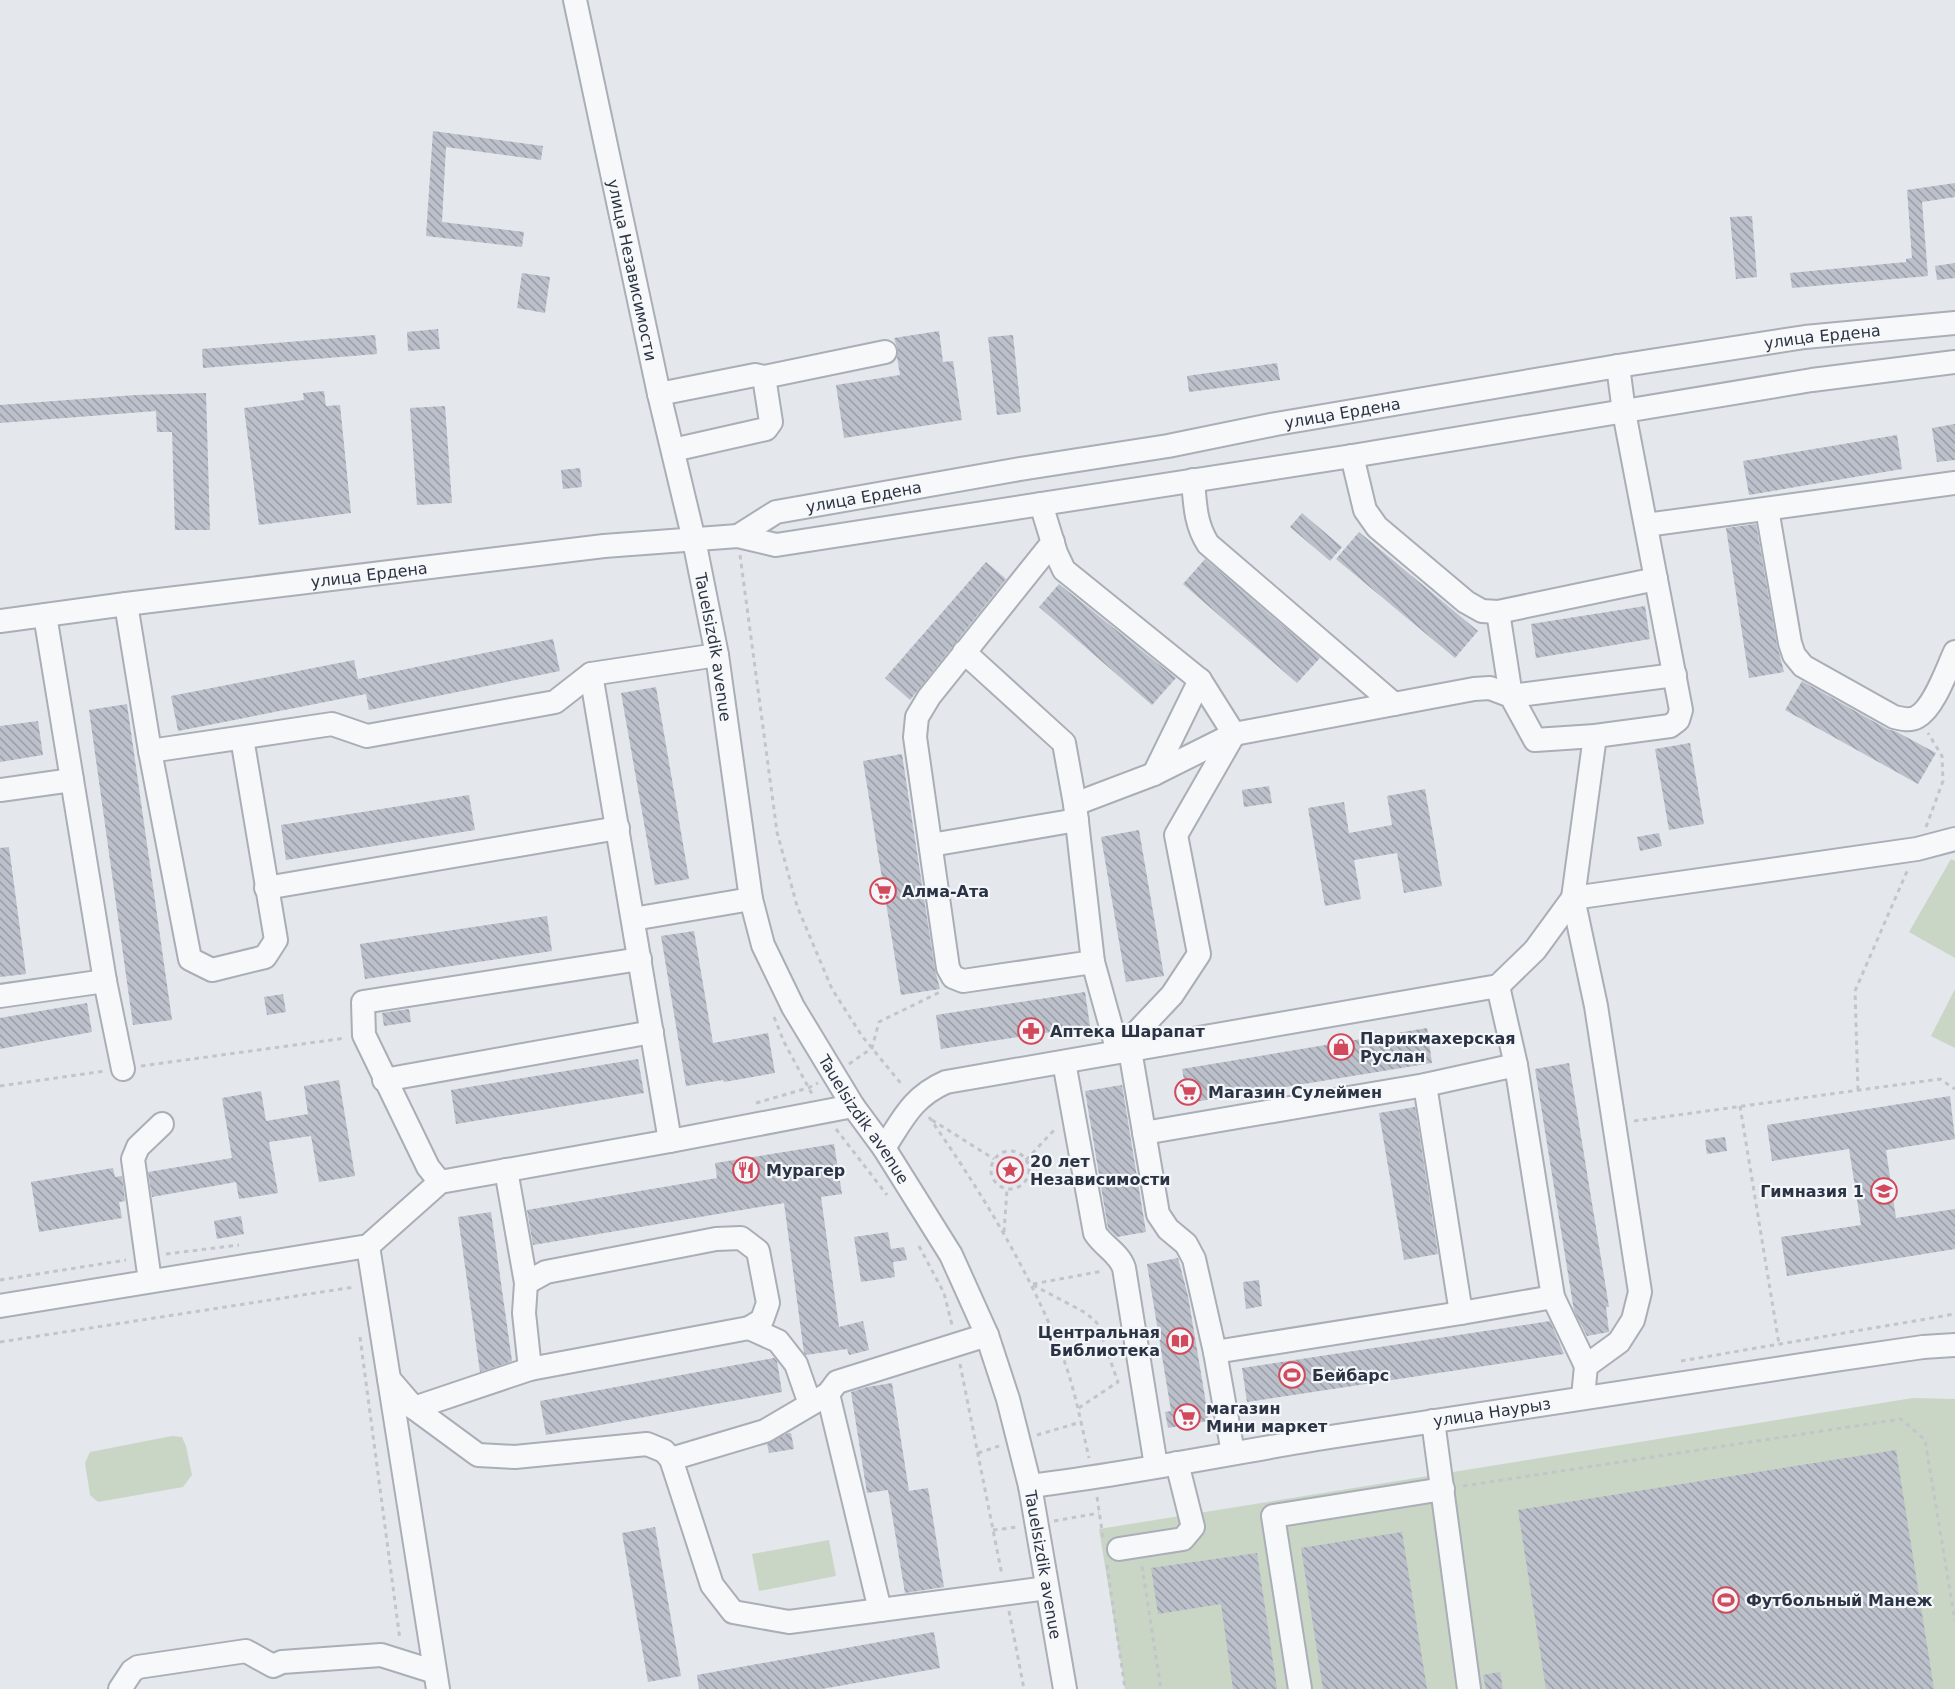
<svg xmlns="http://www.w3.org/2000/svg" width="1955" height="1689" viewBox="0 0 1955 1689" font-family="'DejaVu Sans',sans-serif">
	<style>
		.pitch { fill: #c9d6c5 }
		.building { fill: url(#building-back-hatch) }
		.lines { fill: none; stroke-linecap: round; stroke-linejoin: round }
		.minor-casing { stroke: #a9aeb7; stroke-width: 26 }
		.path { stroke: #c2c5cb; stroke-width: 3; stroke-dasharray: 4.5 4.5; stroke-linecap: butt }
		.minor { stroke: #f7f8fa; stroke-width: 22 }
		.labels { text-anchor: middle; stroke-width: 4.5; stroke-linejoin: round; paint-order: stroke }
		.street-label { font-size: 16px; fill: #2b3445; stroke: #f4f6f9 }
		.poi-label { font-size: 16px; font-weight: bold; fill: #2b3445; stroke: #f4f6f9; text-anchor: start }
	</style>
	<defs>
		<pattern id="building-back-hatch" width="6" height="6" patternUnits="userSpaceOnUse" patternTransform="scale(1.5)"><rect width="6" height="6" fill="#bbc0ca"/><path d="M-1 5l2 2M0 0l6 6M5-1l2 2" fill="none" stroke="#989da6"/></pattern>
	</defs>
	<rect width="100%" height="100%" fill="#e4e7ec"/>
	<g class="pitch">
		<polygon points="1951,859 1955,861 1955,958 1909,932"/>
		<polygon points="1955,989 1955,1048 1931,1036"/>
		<polygon points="1913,1398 1955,1399 1955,1689 1125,1689 1099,1529"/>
		<polygon points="172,1436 182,1437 186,1446 192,1475 183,1487 98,1502 90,1495 85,1463 90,1452"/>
		<polygon points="829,1540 836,1576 759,1591 752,1554"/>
	</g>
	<g class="building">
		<polygon points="433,131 543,146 541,160 446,147 442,222 524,232 522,247 426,236"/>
		<polygon points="1955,183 1955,197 1922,202 1928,276 1792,288 1790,273 1906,262 1906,259 1912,258 1907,190"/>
		<polygon points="1752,216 1757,277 1736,279 1730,217"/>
		<polygon points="1955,263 1955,278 1937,280 1935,266"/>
		<polygon points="522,273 550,277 545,313 517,308"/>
		<polygon points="438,329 440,349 408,351 407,332"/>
		<polygon points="939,331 943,362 953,361 962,420 844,438 836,385 900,375 897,357 898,350 894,338"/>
		<polygon points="375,335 377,354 203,368 202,349"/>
		<polygon points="1013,335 1021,412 997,415 988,337"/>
		<polygon points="1277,363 1280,380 1189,392 1187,376"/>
		<polygon points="324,391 326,406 340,405 351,513 259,525 244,408 304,400 303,393"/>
		<polygon points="206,393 210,530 175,530 172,432 157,432 156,411 0,423 0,405 136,395"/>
		<polygon points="445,406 452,503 417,505 410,408"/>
		<polygon points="1955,424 1955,460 1937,462 1932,428"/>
		<polygon points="1897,435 1902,469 1749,495 1743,461"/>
		<polygon points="580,468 582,487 563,489 561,470"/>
		<polygon points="1302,513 1342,547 1330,561 1290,527"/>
		<polygon points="1756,524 1777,645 1784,672 1749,678 1726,528"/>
		<polygon points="1359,532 1478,631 1455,658 1336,559"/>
		<polygon points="1205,559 1320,658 1297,683 1183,584"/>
		<polygon points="986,562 1006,579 910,700 885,678"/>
		<polygon points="1059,584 1176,678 1152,705 1039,607"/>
		<polygon points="1645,606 1650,639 1536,658 1531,624"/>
		<polygon points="553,639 560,671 369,710 366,694 178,731 171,696 354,660 358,679"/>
		<polygon points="1802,681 1887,729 1897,732 1936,753 1918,784 1785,710"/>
		<polygon points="656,687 689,879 655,885 621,693"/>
		<polygon points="127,704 172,1020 133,1025 89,710"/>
		<polygon points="38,721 43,755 0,762 0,726"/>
		<polygon points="1690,743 1704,824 1669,830 1655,749"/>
		<polygon points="902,754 935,970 940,989 901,995 863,761"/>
		<polygon points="1269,786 1272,803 1244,807 1242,790"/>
		<polygon points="1425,789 1442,886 1404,893 1397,853 1354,860 1361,899 1325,906 1308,808 1344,802 1349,833 1392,825 1387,796"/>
		<polygon points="469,795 475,830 286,860 281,825"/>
		<polygon points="1139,830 1164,976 1126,982 1101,837"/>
		<polygon points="1659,833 1662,846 1640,851 1637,837"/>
		<polygon points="9,847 26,974 0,977 0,848"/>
		<polygon points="547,916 552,951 365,979 360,944"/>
		<polygon points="694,931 713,1043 768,1033 775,1073 724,1082 723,1080 686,1086 661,936"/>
		<polygon points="1085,992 1090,1026 941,1049 936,1015"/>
		<polygon points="283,994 286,1012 267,1015 264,997"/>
		<polygon points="87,1003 92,1032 0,1049 0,1018"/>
		<polygon points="409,1009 411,1022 384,1026 382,1013"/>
		<polygon points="1427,1028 1432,1063 1188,1103 1182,1069"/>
		<polygon points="638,1059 644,1093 456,1124 451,1090"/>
		<polygon points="1569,1063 1609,1307 1606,1307 1609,1332 1587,1336 1574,1311 1535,1069"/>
		<polygon points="339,1080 355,1176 319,1182 311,1136 269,1142 278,1193 239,1199 236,1182 152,1197 148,1172 232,1158 222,1098 261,1091 266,1121 308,1114 304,1086"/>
		<polygon points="1122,1085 1146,1232 1117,1237 1108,1228 1085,1091"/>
		<polygon points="1950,1096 1955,1139 1886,1150 1896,1218 1955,1209 1955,1249 1787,1276 1781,1237 1861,1225 1849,1149 1772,1161 1767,1125"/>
		<polygon points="1415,1107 1438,1254 1404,1260 1379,1113"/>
		<polygon points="1725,1137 1727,1151 1707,1154 1705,1140"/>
		<polygon points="834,1144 842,1194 821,1197 839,1327 863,1321 869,1350 849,1355 847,1349 806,1355 804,1353 784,1203 533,1245 527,1210 717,1178 715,1163"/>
		<polygon points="113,1168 115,1177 122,1176 125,1201 119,1202 122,1218 39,1232 31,1182"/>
		<polygon points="491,1212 512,1361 480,1372 458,1217"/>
		<polygon points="241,1216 244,1234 217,1239 214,1221"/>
		<polygon points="888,1232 891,1249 904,1247 907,1260 893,1262 895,1277 861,1282 854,1237"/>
		<polygon points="1178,1258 1188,1296 1209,1421 1168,1428 1165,1412 1171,1411 1147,1264"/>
		<polygon points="1259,1280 1262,1306 1246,1309 1243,1282"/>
		<polygon points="1550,1321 1564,1354 1247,1402 1242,1368"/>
		<polygon points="774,1358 777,1361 782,1392 546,1435 540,1401"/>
		<polygon points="892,1383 909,1491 928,1488 944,1587 905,1593 888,1490 867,1493 851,1392 867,1387"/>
		<polygon points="788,1433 791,1433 794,1449 769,1453 767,1444"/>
		<polygon points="1896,1450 1934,1689 1546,1689 1518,1510"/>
		<polygon points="655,1527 681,1676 648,1682 622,1533"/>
		<polygon points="1402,1532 1427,1689 1323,1689 1301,1548"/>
		<polygon points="1257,1553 1277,1689 1233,1689 1221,1604 1158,1614 1151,1568"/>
		<polygon points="934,1632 940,1668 822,1689 699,1689 697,1675"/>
		<polygon points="1500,1672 1503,1689 1486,1689 1483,1675"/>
	</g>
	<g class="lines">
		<g class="minor-casing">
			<g id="minor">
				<path id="s1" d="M575,0L659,394L694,540L717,655L751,899L763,945L793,1007L853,1106L884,1148L951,1255L987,1335L1008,1399L1030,1486L1065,1689"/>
				<polyline points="764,377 885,352"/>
				<polyline points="659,394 755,375 764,377 771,422 766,429 673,450"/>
				<polyline points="1352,456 1365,510 1377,527 1466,602 1482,611 1498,612 1656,579"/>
				<path d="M1193,480C1195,503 1195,524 1208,544L1394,704"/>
				<polyline points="1041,504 1056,553 1064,570 1200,680 1234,734 1176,835 1199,954 1172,995 1118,1052 1093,962"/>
				<path d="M1767,509L1790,643L1794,655L1803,666L1894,717C1902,719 1910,721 1917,717C1934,708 1947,669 1955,652"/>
				<polyline points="1646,525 1955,483"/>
				<path id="s2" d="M738,536L776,512L1020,469L1168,446L1276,424L1618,366L1805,337L1955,323"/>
				<polyline points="126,604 150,751 190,959 212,970 265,957 276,940 242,738"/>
				<polyline points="1498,612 1511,696 1675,675"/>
				<polyline points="45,615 105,981 123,1069"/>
				<path id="s3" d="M0,621L126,604L604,546L738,536L776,545L1352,456L1812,380L1955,362"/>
				<polyline points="964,652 1064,743 1075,804 1093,962 963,981 953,977 948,968 915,737 917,717 929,697 1053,542"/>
				<polyline points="591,674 670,1141"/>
				<polyline points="150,751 332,724 367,736 555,702 591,674 717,655"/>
				<polyline points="1154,774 1200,680"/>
				<polyline points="0,790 72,780"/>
				<polyline points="1075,804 1154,774 1234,734 1474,689 1490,688 1511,696 1535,740 1595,736 1670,726 1678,720 1681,710 1624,412 1618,366"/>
				<polyline points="931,845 1077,820"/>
				<polyline points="266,888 618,828"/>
				<polyline points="633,919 751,899"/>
				<polyline points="1498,986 1516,1065"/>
				<polyline points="0,996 105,981"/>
				<polyline points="1130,1050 1158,1214 1168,1229 1186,1244 1194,1259 1215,1352"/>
				<path d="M1064,1062L1095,1233C1103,1246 1119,1253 1124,1268L1156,1466"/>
				<polyline points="384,1080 652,1032"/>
				<polyline points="1425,1085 1461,1313"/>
				<polyline points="1144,1133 1425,1085 1516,1065 1553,1297 1461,1313 1215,1352 1233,1453"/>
				<path d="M884,1148C903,1119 912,1097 946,1082L1498,986L1535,950L1573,898L1917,849L1955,839"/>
				<polyline points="506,1170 526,1283 524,1313 530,1369"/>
				<polyline points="440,1182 428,1167 364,1035 363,1002 640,959"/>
				<polyline points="368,1246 438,1689"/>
				<polyline points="150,1281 133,1159 138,1147 162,1124"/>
				<polyline points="1553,1297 1586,1366"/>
				<polyline points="0,1306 368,1246 440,1182 670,1141 853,1106"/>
				<polyline points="749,1328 778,1341 796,1364 810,1404"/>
				<polyline points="389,1379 414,1408 478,1455 515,1457 647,1444 664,1451 671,1459 712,1585 733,1612 789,1622 1047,1588"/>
				<polyline points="1583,1397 1586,1366 1619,1342 1633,1320 1640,1292 1596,1006 1573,898 1595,736"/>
				<polyline points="414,1408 530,1369 749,1328 762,1320 768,1303 758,1251 741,1238 716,1239 546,1272 526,1283"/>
				<polyline points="1433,1421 1469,1689"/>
				<polyline points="671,1459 765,1431 828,1394"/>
				<path id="s4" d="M1030,1486C1130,1474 1230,1453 1330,1437C1527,1406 1725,1376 1923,1347L1955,1345"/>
				<polyline points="1119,1549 1183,1539 1193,1527 1177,1463"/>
				<polyline points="880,1610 828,1394 837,1382 987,1335"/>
				<polyline points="120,1689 132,1671 138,1667 246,1651 273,1666 282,1662 381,1655 435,1672"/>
				<polyline points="1300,1689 1273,1516 1443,1489"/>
			</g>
		</g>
		<g class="path">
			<polyline points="740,555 777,832 797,906 832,989 862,1036 903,1086"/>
			<polyline points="1926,827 1943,781 1942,756 1928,733"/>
			<polyline points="774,1017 784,1042 812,1094"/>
			<polyline points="849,1064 872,1048 879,1022 942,991"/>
			<polyline points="141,1066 346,1038"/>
			<polyline points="0,1086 105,1071"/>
			<polyline points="1858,1090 1855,991 1908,869"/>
			<polyline points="756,1103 808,1088 818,1083"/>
			<polyline points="1740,1106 1779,1344"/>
			<path d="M929,1117C980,1190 1028,1268 1061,1352C1074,1385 1081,1423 1089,1458"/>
			<polyline points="932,1120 994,1159"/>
			<polyline points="1634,1121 1940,1079 1955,1089"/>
			<polyline points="836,1129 887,1195"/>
			<circle cx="1010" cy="1170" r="19"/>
			<polyline points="1026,1160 1056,1128"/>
			<polyline points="1004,1232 1007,1189"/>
			<polyline points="919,1246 944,1293 952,1325"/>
			<polyline points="166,1254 239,1245"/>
			<polyline points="0,1280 126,1260"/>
			<polyline points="1033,1284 1103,1271"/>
			<polyline points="1033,1285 1086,1313 1097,1323 1118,1382 1077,1409"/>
			<polyline points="360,1337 400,1640"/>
			<polyline points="0,1342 354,1287"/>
			<polyline points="1681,1361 1955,1314"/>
			<polyline points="960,1364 1002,1575"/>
			<polyline points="1037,1435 1081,1422"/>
			<polyline points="978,1453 999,1446"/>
			<polyline points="1463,1486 1901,1419 1925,1440 1955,1621"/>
			<polyline points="1097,1497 1103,1538"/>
			<polyline points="1054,1521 1099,1513"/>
			<polyline points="993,1530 1018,1527"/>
			<polyline points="1107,1565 1125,1689"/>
			<polyline points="1142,1566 1161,1689"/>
			<polyline points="1009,1611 1024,1689"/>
		</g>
		<use href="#minor" class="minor"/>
	</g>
	<defs>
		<g id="supermarket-ring" transform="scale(1.35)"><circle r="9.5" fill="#f4f6f9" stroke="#d1495b" stroke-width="1.5"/><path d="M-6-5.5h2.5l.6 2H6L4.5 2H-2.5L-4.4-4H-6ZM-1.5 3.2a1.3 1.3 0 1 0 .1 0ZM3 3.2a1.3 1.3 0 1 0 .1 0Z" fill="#d1495b"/></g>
		<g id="pharmacy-ring" transform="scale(1.35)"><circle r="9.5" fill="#f4f6f9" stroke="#d1495b" stroke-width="1.5"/><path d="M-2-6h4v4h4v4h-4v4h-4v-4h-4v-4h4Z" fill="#d1495b"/></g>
		<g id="shop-ring" transform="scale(1.35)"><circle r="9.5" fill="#f4f6f9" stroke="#d1495b" stroke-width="1.5"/><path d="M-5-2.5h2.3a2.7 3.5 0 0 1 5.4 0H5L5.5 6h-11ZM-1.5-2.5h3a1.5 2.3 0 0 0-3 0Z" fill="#d1495b"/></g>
		<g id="restaurant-ring" transform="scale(1.35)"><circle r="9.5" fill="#f4f6f9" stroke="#d1495b" stroke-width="1.5"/><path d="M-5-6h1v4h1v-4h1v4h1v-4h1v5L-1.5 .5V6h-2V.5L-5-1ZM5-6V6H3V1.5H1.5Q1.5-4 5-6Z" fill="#d1495b"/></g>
		<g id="sight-ring" transform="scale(1.35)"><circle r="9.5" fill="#f4f6f9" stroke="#d1495b" stroke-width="1.5"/><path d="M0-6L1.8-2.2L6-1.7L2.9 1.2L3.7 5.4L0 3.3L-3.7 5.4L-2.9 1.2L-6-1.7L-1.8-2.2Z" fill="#d1495b"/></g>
		<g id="school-ring" transform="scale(1.35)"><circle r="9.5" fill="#f4f6f9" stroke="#d1495b" stroke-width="1.5"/><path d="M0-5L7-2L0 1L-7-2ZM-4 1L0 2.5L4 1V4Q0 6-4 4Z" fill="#d1495b"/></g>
		<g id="library-ring" transform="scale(1.35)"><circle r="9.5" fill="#f4f6f9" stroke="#d1495b" stroke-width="1.5"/><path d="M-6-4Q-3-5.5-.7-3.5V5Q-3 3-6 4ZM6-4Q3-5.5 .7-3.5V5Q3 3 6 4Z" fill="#d1495b"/></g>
		<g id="stadium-ring" transform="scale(1.35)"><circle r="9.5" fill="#f4f6f9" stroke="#d1495b" stroke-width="1.5"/><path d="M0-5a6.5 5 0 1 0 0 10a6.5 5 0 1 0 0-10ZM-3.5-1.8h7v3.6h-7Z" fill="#d1495b"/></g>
	</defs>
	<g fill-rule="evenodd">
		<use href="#supermarket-ring" x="883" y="891"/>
		<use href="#pharmacy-ring" x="1031" y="1031"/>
		<use href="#shop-ring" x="1341" y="1047"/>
		<use href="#supermarket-ring" x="1188" y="1092"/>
		<use href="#restaurant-ring" x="746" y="1170"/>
		<use href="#sight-ring" x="1010" y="1170"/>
		<use href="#school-ring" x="1884" y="1191"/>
		<use href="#library-ring" x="1180" y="1341"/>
		<use href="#stadium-ring" x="1292" y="1375"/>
		<use href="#supermarket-ring" x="1187" y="1417"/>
		<use href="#stadium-ring" x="1726" y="1600"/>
	</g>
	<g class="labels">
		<g class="street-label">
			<text dy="6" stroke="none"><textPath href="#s1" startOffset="276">улица Независимости</textPath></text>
			<text dy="6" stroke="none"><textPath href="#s2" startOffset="1106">улица Ердена</textPath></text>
			<text dy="6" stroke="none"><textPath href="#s2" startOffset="620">улица Ердена</textPath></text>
			<text dy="6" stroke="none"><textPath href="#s2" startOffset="134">улица Ердена</textPath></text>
			<text dy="6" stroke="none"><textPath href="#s3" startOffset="372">улица Ердена</textPath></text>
			<text dy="6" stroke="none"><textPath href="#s1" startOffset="662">Tauelsizdik avenue</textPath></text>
			<text dy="6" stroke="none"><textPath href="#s1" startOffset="1166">Tauelsizdik avenue</textPath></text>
			<text dy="6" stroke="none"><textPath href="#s4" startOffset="468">улица Наурыз</textPath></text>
			<text dy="6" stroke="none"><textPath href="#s1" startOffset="1652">Tauelsizdik avenue</textPath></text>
		</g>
		<g class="poi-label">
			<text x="902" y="897">Алма-Ата</text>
			<text x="1050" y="1037">Аптека Шарапат</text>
			<text x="1360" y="1044">Парикмахерская<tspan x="1360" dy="18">Руслан</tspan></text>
			<text x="1208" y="1098">Магазин Сулеймен</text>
			<text x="1030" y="1167">20 лет<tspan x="1030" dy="18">Независимости</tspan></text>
			<text x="766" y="1176">Мурагер</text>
			<text x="1864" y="1197" text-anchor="end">Гимназия 1</text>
			<text x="1160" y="1338" text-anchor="end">Центральная<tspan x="1160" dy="18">Библиотека</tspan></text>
			<text x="1312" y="1381">Бейбарс</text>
			<text x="1206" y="1414">магазин<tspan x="1206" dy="18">Мини маркет</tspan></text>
			<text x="1746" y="1606">Футбольный Манеж</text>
		</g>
	</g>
</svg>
